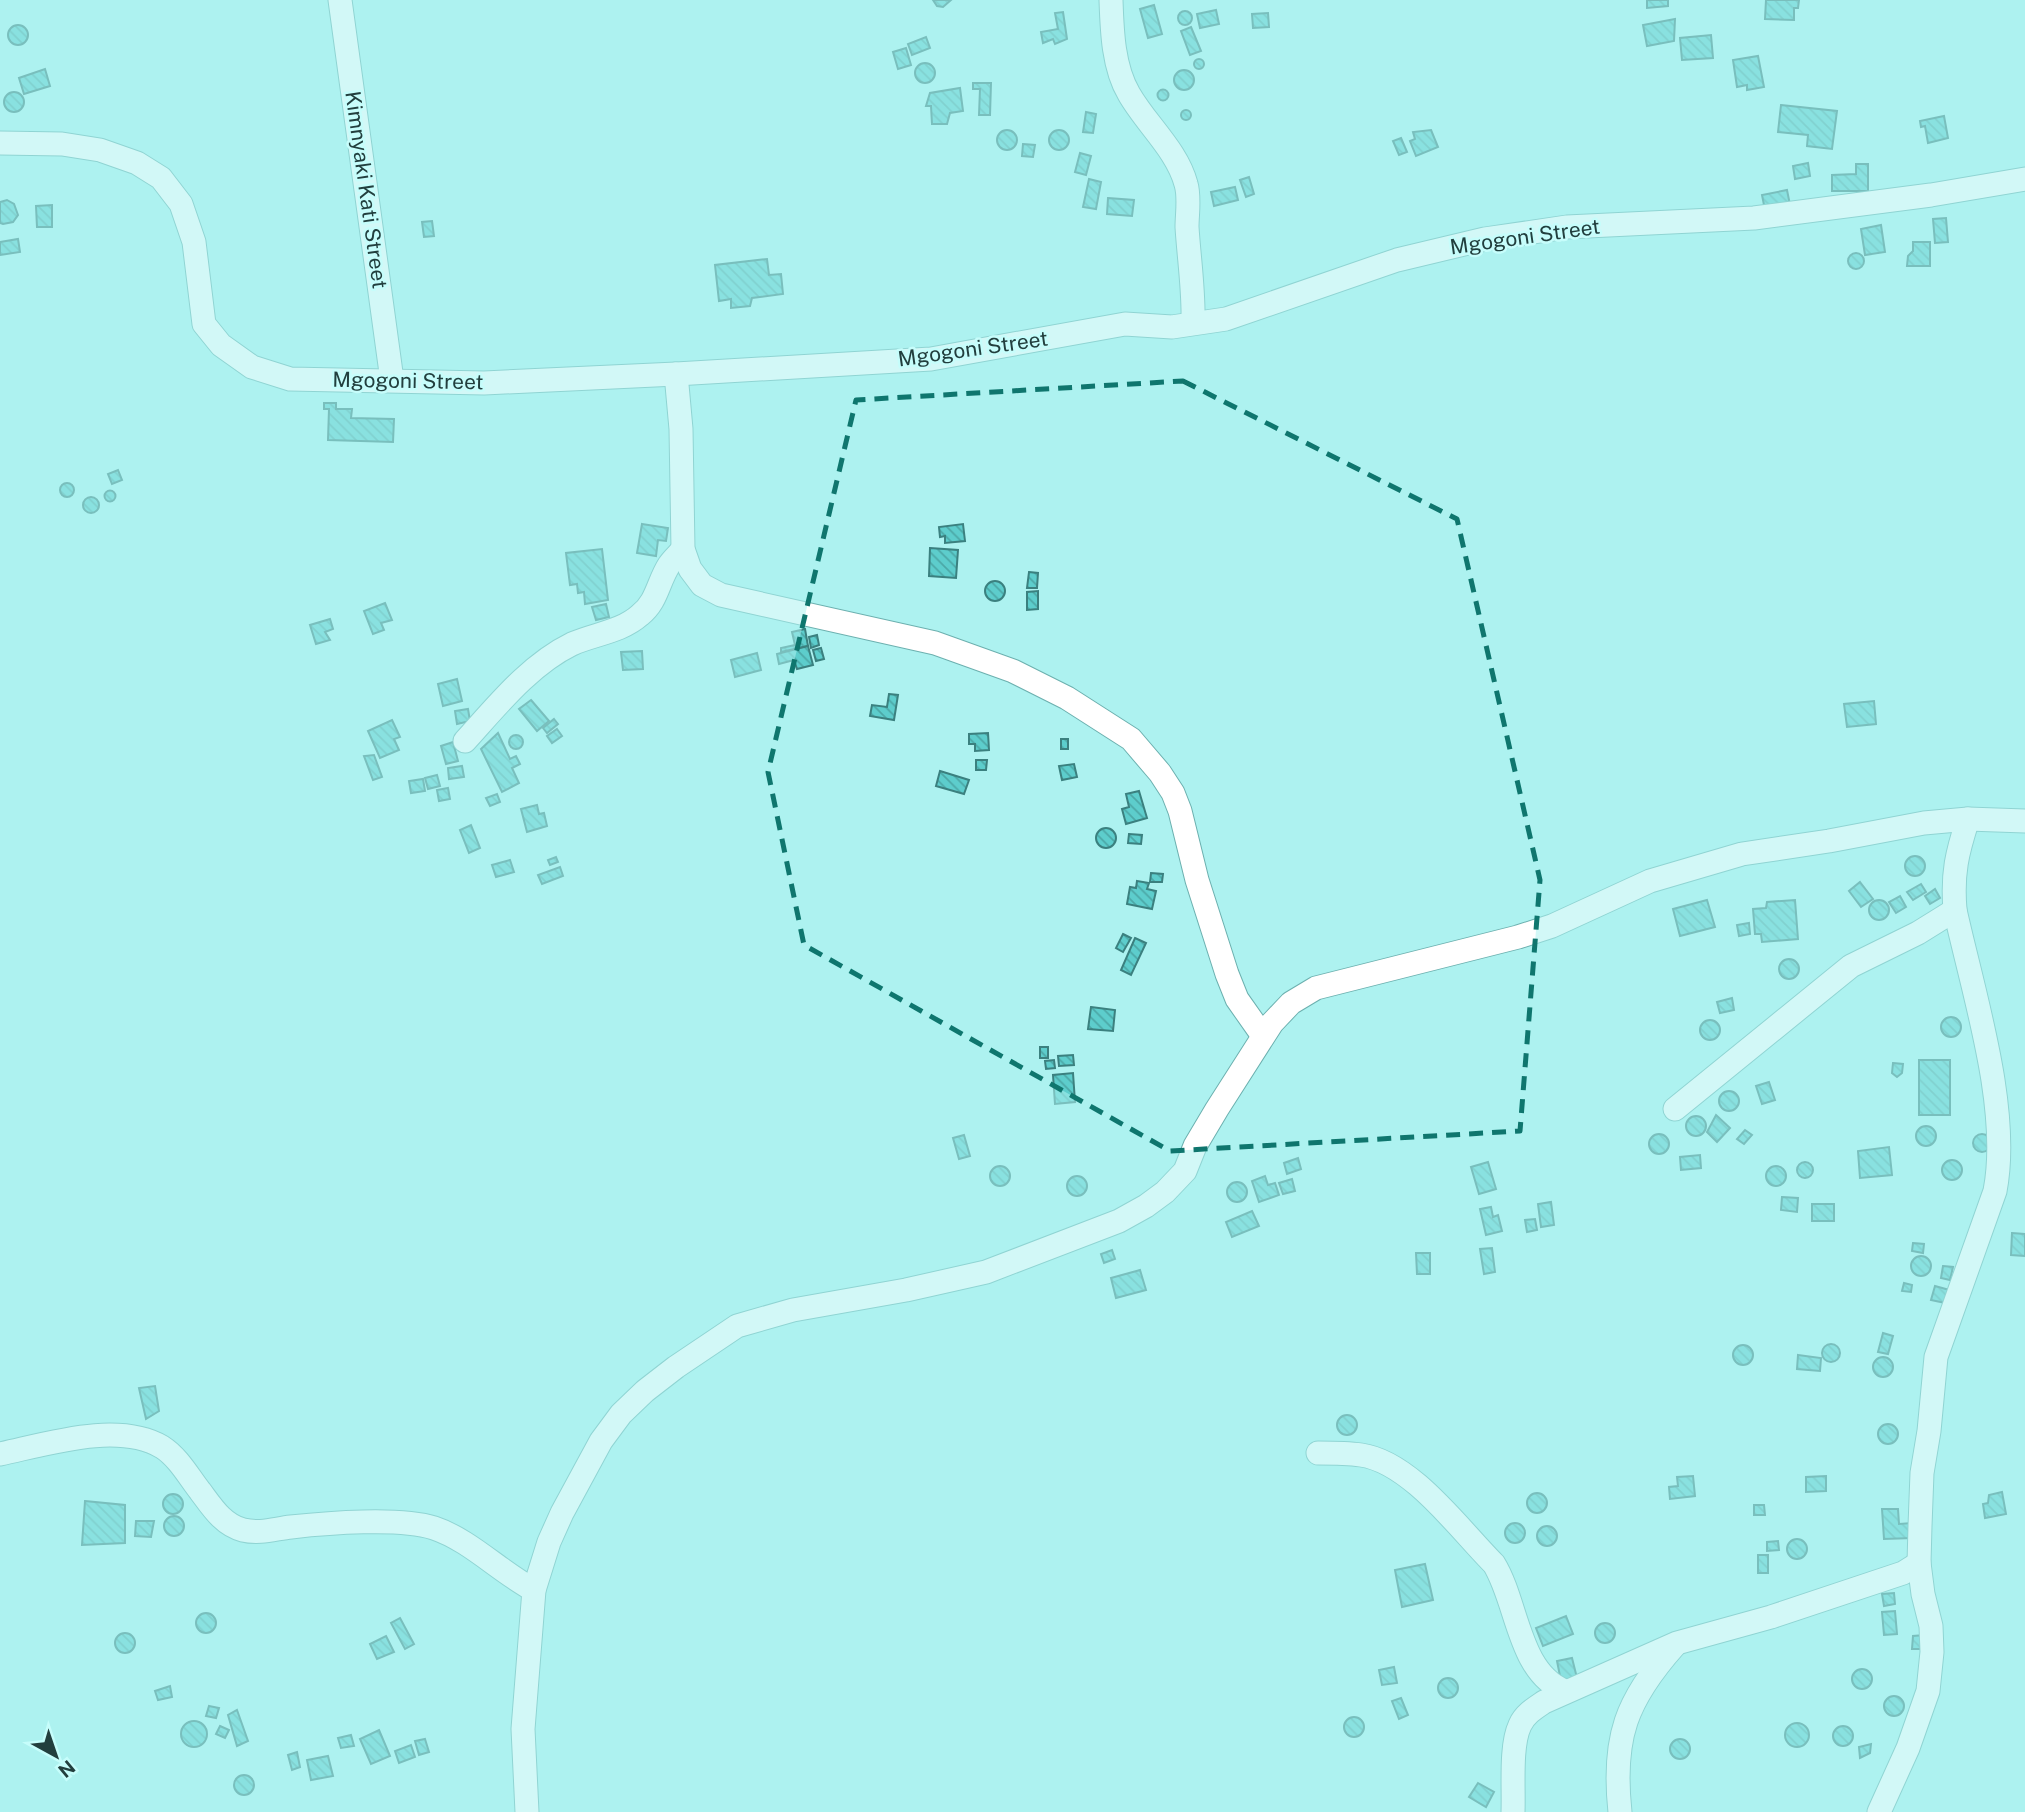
<svg xmlns="http://www.w3.org/2000/svg" width="2025" height="1812" viewBox="0 0 2025 1812" font-family="'Public Sans',sans-serif">
	<style>
		.building { fill: url(#building-back-hatch); stroke: #3b807f; stroke-width: 2 }
		.lines { fill: none; stroke-linecap: round; stroke-linejoin: round }
		.minor-casing { stroke: #6cb0af; stroke-width: 25 }
		.minor { stroke: #fff; stroke-width: 23 }
		.marked { fill: none; stroke: #0f766e; stroke-width: 5; stroke-dasharray: 14 9; stroke-linejoin: round }
		.labels { text-anchor: middle; stroke-width: 5; stroke-linejoin: round; paint-order: stroke }
		.street-label { font-size: 21px; fill: #223f3e; stroke: #c6fdfb }
	</style>
	<defs>
		<pattern id="building-back-hatch" width="6" height="6" patternUnits="userSpaceOnUse" patternTransform="scale(1.75)"><rect width="6" height="6" fill="#5dcdcc"/><path d="M-1 5l2 2M0 0l6 6M5-1l2 2" fill="none" stroke="#4ca8a7"/></pattern>
	</defs>
	<rect width="100%" height="100%" fill="#adf2f0"/>
	<g class="building">
		<polygon points="933,0 951,0 943,7 937,6"/>
		<polygon points="1647,0 1668,0 1668,6 1647,8"/>
		<polygon points="1766,0 1799,0 1798,8 1794,8 1794,20 1765,19"/>
		<polygon points="1154,5 1162,34 1148,38 1140,9"/>
		<polygon points="1216,10 1219,24 1200,28 1197,14"/>
		<circle cx="1185" cy="18" r="7"/>
		<polygon points="1063,12 1067,39 1055,44 1053,39 1043,43 1041,32 1058,29 1055,13"/>
		<polygon points="1268,13 1269,27 1253,28 1252,14"/>
		<polygon points="1675,19 1674,41 1647,46 1643,25"/>
		<circle cx="18" cy="35" r="10"/>
		<polygon points="1191,27 1201,51 1190,55 1181,31"/>
		<polygon points="1711,35 1713,58 1682,60 1680,38"/>
		<polygon points="926,37 930,48 912,55 908,44"/>
		<polygon points="906,48 911,65 898,69 893,52"/>
		<polygon points="1758,56 1764,87 1747,90 1747,85 1737,87 1733,60"/>
		<circle cx="1199" cy="64" r="5"/>
		<circle cx="925" cy="73" r="10"/>
		<polygon points="45,69 50,86 24,94 19,78"/>
		<circle cx="1184" cy="80" r="10"/>
		<polygon points="973,83 991,83 990,115 979,115 980,89 973,89"/>
		<polygon points="960,88 963,111 950,113 947,124 932,124 931,106 926,106 930,93"/>
		<circle cx="1163" cy="95" r="5.5"/>
		<circle cx="14" cy="102" r="10"/>
		<polygon points="1781,105 1837,111 1832,149 1807,146 1808,135 1778,132"/>
		<circle cx="1186" cy="115" r="5"/>
		<polygon points="1086,112 1096,114 1093,133 1083,132"/>
		<polygon points="1944,116 1948,138 1928,143 1925,126 1921,127 1920,121"/>
		<polygon points="1431,130 1438,147 1416,156 1410,141 1415,139 1413,132"/>
		<circle cx="1007" cy="140" r="10"/>
		<circle cx="1059" cy="140" r="10"/>
		<polygon points="1401,138 1407,152 1399,155 1393,141"/>
		<polygon points="1023,144 1035,145 1033,157 1022,156"/>
		<polygon points="1080,153 1091,156 1086,175 1075,172"/>
		<polygon points="1808,163 1810,176 1795,179 1793,166"/>
		<polygon points="1856,164 1868,164 1868,191 1832,191 1832,175 1856,174"/>
		<polygon points="1249,177 1254,194 1246,197 1240,180"/>
		<polygon points="1089,179 1101,182 1096,209 1083,207"/>
		<polygon points="1235,187 1238,200 1214,206 1211,192"/>
		<polygon points="1787,190 1790,205 1765,210 1762,195"/>
		<polygon points="1108,198 1134,200 1132,216 1107,214"/>
		<polygon points="7,200 14,204 18,215 13,222 3,224 0,223 0,202"/>
		<polygon points="52,205 52,227 37,227 36,206"/>
		<polygon points="1946,218 1948,242 1935,243 1933,219"/>
		<polygon points="432,221 434,236 424,237 422,222"/>
		<polygon points="1881,225 1885,252 1865,255 1861,229"/>
		<polygon points="18,239 20,252 0,255 0,242"/>
		<polygon points="1913,242 1930,242 1930,266 1907,266 1908,256 1913,251"/>
		<circle cx="1856" cy="261" r="8"/>
		<polygon points="767,259 769,275 781,274 783,294 752,298 750,306 731,308 731,299 719,301 715,265"/>
		<polygon points="324,403 336,403 336,409 352,409 351,418 394,419 393,442 328,440 329,409 324,409"/>
		<polygon points="118,470 122,480 112,484 108,474"/>
		<circle cx="67" cy="490" r="7"/>
		<circle cx="110" cy="496" r="5.5"/>
		<circle cx="91" cy="505" r="8"/>
		<polygon points="642,524 668,528 666,541 658,540 656,556 637,553"/>
		<polygon points="963,524 965,541 945,543 945,536 940,537 939,527"/>
		<polygon points="930,548 958,550 956,578 929,576"/>
		<polygon points="602,549 608,600 585,604 584,592 578,593 577,584 570,585 566,553"/>
		<polygon points="1029,572 1038,573 1037,588 1027,588"/>
		<circle cx="995" cy="591" r="10"/>
		<polygon points="1038,591 1038,609 1027,610 1027,592"/>
		<polygon points="385,603 392,620 381,623 384,630 373,634 364,611"/>
		<polygon points="606,604 609,617 596,620 592,607"/>
		<polygon points="330,619 333,629 325,632 330,640 316,644 310,625"/>
		<polygon points="805,629 808,646 781,652 781,648 795,645 792,632"/>
		<polygon points="817,635 819,645 811,648 809,637"/>
		<polygon points="808,646 813,665 797,669 794,660 779,664 777,654"/>
		<polygon points="821,648 824,659 816,661 813,650"/>
		<polygon points="642,651 643,669 623,670 621,652"/>
		<polygon points="757,653 761,670 735,677 731,660"/>
		<polygon points="457,679 462,701 443,706 438,684"/>
		<polygon points="889,694 898,695 894,720 870,716 872,705 887,707"/>
		<polygon points="531,700 549,721 537,731 519,709"/>
		<polygon points="1874,701 1876,724 1847,727 1844,704"/>
		<polygon points="468,709 470,721 457,724 455,711"/>
		<polygon points="554,719 558,724 547,733 543,728"/>
		<polygon points="392,720 400,737 394,739 399,750 380,758 368,731"/>
		<polygon points="557,729 562,736 552,743 547,736"/>
		<polygon points="498,733 510,759 516,756 520,764 512,768 519,783 502,792 481,749"/>
		<polygon points="988,733 989,750 975,751 975,744 969,744 969,734"/>
		<circle cx="516" cy="742" r="7"/>
		<rect x="1061" y="739" width="7" height="10"/>
		<polygon points="453,742 458,761 446,764 441,746"/>
		<polygon points="374,755 382,777 373,780 364,756"/>
		<polygon points="976,760 987,760 986,770 976,770"/>
		<polygon points="1074,764 1077,777 1062,780 1059,766"/>
		<polygon points="462,766 464,777 449,779 448,768"/>
		<polygon points="940,771 969,780 964,794 936,786"/>
		<polygon points="437,775 440,786 428,789 425,778"/>
		<polygon points="423,779 425,791 411,793 409,781"/>
		<polygon points="448,788 450,799 439,801 437,790"/>
		<polygon points="1139,791 1147,818 1126,824 1122,809 1129,807 1126,794"/>
		<polygon points="497,794 500,802 490,806 486,798"/>
		<polygon points="537,805 539,814 544,813 547,826 527,832 521,809"/>
		<polygon points="471,825 480,848 469,853 460,830"/>
		<circle cx="1106" cy="838" r="10"/>
		<polygon points="1129,834 1142,835 1141,844 1128,843"/>
		<circle cx="1915" cy="866" r="10"/>
		<polygon points="556,857 558,862 550,865 548,860"/>
		<polygon points="510,860 514,872 496,877 492,865"/>
		<polygon points="560,867 563,876 542,884 538,875"/>
		<polygon points="1151,873 1163,874 1162,882 1150,882"/>
		<polygon points="1137,881 1149,883 1147,889 1156,891 1152,909 1127,904 1130,887 1136,888"/>
		<polygon points="1860,882 1873,899 1861,907 1849,891"/>
		<polygon points="1921,884 1926,892 1913,900 1907,892"/>
		<polygon points="1935,889 1940,898 1930,904 1925,896"/>
		<polygon points="1900,896 1906,907 1896,913 1889,902"/>
		<polygon points="1707,900 1715,927 1680,936 1673,909"/>
		<polygon points="1795,900 1798,939 1762,942 1761,934 1755,934 1753,909 1766,908 1767,902"/>
		<circle cx="1879" cy="910" r="10"/>
		<polygon points="1749,923 1750,934 1739,936 1737,925"/>
		<polygon points="1123,934 1131,938 1123,952 1116,948"/>
		<polygon points="1135,938 1146,943 1131,975 1121,970"/>
		<circle cx="1789" cy="969" r="10"/>
		<polygon points="1732,998 1734,1010 1720,1013 1717,1002"/>
		<polygon points="1091,1007 1115,1010 1113,1031 1088,1029"/>
		<circle cx="1951" cy="1027" r="10"/>
		<circle cx="1710" cy="1030" r="10"/>
		<rect x="1040" y="1047" width="8" height="11"/>
		<polygon points="1073,1055 1074,1065 1059,1066 1058,1056"/>
		<polygon points="1054,1060 1055,1068 1046,1069 1045,1061"/>
		<rect x="1919" y="1060" width="31" height="55"/>
		<polygon points="1893,1063 1903,1064 1902,1073 1897,1077 1892,1073"/>
		<polygon points="1073,1073 1075,1102 1055,1104 1053,1075"/>
		<polygon points="1769,1082 1775,1100 1762,1104 1756,1086"/>
		<circle cx="1729" cy="1101" r="10"/>
		<polygon points="1716,1115 1730,1128 1717,1142 1707,1132"/>
		<circle cx="1696" cy="1126" r="10"/>
		<circle cx="1926" cy="1136" r="10"/>
		<polygon points="1745,1130 1752,1135 1744,1144 1737,1139"/>
		<circle cx="1982" cy="1143" r="9"/>
		<circle cx="1659" cy="1144" r="10"/>
		<polygon points="964,1135 970,1156 959,1159 953,1138"/>
		<polygon points="1889,1147 1892,1175 1860,1178 1858,1151"/>
		<polygon points="1700,1155 1701,1168 1681,1170 1680,1157"/>
		<polygon points="1298,1158 1301,1169 1287,1174 1284,1163"/>
		<circle cx="1952" cy="1170" r="10"/>
		<polygon points="1488,1162 1496,1189 1479,1194 1471,1167"/>
		<circle cx="1805" cy="1170" r="8"/>
		<circle cx="1776" cy="1176" r="10"/>
		<circle cx="1000" cy="1176" r="10"/>
		<polygon points="1265,1176 1268,1185 1275,1183 1279,1195 1259,1202 1252,1181"/>
		<circle cx="1077" cy="1186" r="10"/>
		<polygon points="1292,1179 1295,1191 1283,1194 1279,1183"/>
		<circle cx="1237" cy="1192" r="10"/>
		<polygon points="1782,1197 1798,1198 1797,1212 1781,1210"/>
		<polygon points="1551,1202 1554,1225 1541,1227 1538,1204"/>
		<rect x="1812" y="1204" width="22" height="17"/>
		<polygon points="1491,1207 1493,1217 1498,1215 1502,1231 1486,1235 1480,1209"/>
		<polygon points="1252,1211 1259,1226 1232,1237 1226,1222"/>
		<polygon points="1535,1219 1537,1230 1527,1232 1525,1220"/>
		<polygon points="2012,1233 2025,1234 2025,1256 2011,1255"/>
		<polygon points="1913,1243 1924,1244 1923,1253 1912,1251"/>
		<polygon points="1492,1248 1495,1272 1484,1274 1480,1249"/>
		<polygon points="1112,1250 1115,1259 1104,1263 1101,1254"/>
		<polygon points="1416,1253 1430,1253 1430,1274 1417,1274"/>
		<circle cx="1921" cy="1266" r="10"/>
		<polygon points="1943,1266 1953,1267 1950,1280 1941,1278"/>
		<polygon points="1140,1270 1146,1290 1116,1298 1111,1278"/>
		<polygon points="1904,1283 1912,1285 1911,1292 1902,1291"/>
		<polygon points="1935,1286 1953,1291 1950,1304 1931,1300"/>
		<polygon points="1883,1333 1893,1336 1888,1354 1878,1352"/>
		<circle cx="1831" cy="1353" r="9"/>
		<circle cx="1743" cy="1355" r="10"/>
		<polygon points="1798,1355 1821,1358 1820,1371 1797,1369"/>
		<circle cx="1883" cy="1367" r="10"/>
		<polygon points="155,1386 159,1411 146,1419 139,1388"/>
		<circle cx="1347" cy="1425" r="10"/>
		<circle cx="1888" cy="1434" r="10"/>
		<polygon points="1693,1476 1695,1496 1670,1499 1669,1487 1678,1486 1677,1477"/>
		<polygon points="1826,1476 1826,1491 1806,1492 1806,1477"/>
		<polygon points="2002,1492 2006,1514 1985,1518 1983,1504 1988,1503 1989,1495"/>
		<circle cx="1537" cy="1503" r="10"/>
		<circle cx="173" cy="1504" r="10"/>
		<polygon points="85,1501 125,1505 125,1543 82,1545"/>
		<polygon points="1754,1505 1764,1505 1765,1515 1754,1515"/>
		<polygon points="1882,1509 1898,1509 1899,1524 1912,1523 1913,1538 1884,1539"/>
		<circle cx="174" cy="1526" r="10"/>
		<polygon points="136,1521 154,1521 151,1537 135,1536"/>
		<circle cx="1515" cy="1533" r="10"/>
		<circle cx="1547" cy="1536" r="10"/>
		<circle cx="1797" cy="1549" r="10"/>
		<polygon points="1778,1541 1779,1550 1767,1551 1767,1542"/>
		<rect x="1758" y="1555" width="10" height="18"/>
		<polygon points="1425,1564 1433,1600 1402,1607 1395,1570"/>
		<polygon points="1894,1593 1895,1604 1884,1606 1882,1594"/>
		<polygon points="1895,1611 1897,1634 1884,1635 1882,1612"/>
		<circle cx="206" cy="1623" r="10"/>
		<polygon points="1566,1616 1573,1634 1543,1646 1536,1628"/>
		<polygon points="400,1618 414,1644 405,1649 391,1623"/>
		<circle cx="1605" cy="1633" r="10"/>
		<circle cx="125" cy="1643" r="10"/>
		<polygon points="1924,1635 1921,1649 1912,1649 1913,1636"/>
		<polygon points="386,1636 394,1652 377,1659 370,1644"/>
		<polygon points="1572,1658 1577,1678 1561,1681 1557,1661"/>
		<polygon points="1394,1667 1397,1683 1382,1685 1379,1670"/>
		<circle cx="1862" cy="1679" r="10"/>
		<circle cx="1448" cy="1688" r="10"/>
		<polygon points="170,1686 172,1697 158,1700 155,1691"/>
		<circle cx="1894" cy="1706" r="10"/>
		<polygon points="1401,1698 1408,1715 1399,1719 1392,1701"/>
		<polygon points="209,1706 219,1708 216,1718 206,1716"/>
		<polygon points="237,1710 248,1741 237,1746 228,1715"/>
		<circle cx="1354" cy="1727" r="10"/>
		<circle cx="194" cy="1734" r="13"/>
		<circle cx="1797" cy="1735" r="12"/>
		<polygon points="220,1726 229,1730 225,1738 216,1734"/>
		<circle cx="1843" cy="1736" r="10"/>
		<polygon points="379,1730 390,1756 371,1764 360,1739"/>
		<polygon points="351,1735 354,1746 341,1748 338,1738"/>
		<polygon points="425,1739 429,1752 419,1755 415,1741"/>
		<circle cx="1680" cy="1749" r="10"/>
		<polygon points="1871,1744 1870,1753 1860,1758 1859,1747"/>
		<polygon points="411,1745 415,1757 399,1763 395,1751"/>
		<polygon points="297,1752 300,1767 292,1770 288,1755"/>
		<polygon points="328,1756 333,1776 311,1780 307,1760"/>
		<circle cx="244" cy="1785" r="10"/>
		<polygon points="1478,1783 1494,1792 1486,1807 1469,1797"/>
	</g>
	<g class="lines">
		<g class="minor-casing">
			<g id="minor">
				<polyline points="340,0 392,380"/>
				<path d="M1111,0C1112,30 1113,67 1129,94C1146,124 1177,150 1186,184C1190,197 1187,214 1187,227C1189,259 1194,291 1193,323"/>
				<polyline points="0,143 62,144 100,150 137,163 161,178 181,204 194,242 204,324 221,345 252,367 290,379 484,383 676,374 931,359 1125,324 1172,327 1226,319 1397,260 1485,239 1567,227 1754,218 1931,195 2025,179"/>
				<polyline points="676,374 681,429 683,549 690,569 702,585 721,595 935,643 1013,671 1067,698 1131,739 1160,773 1173,793 1180,811 1197,880 1227,974 1237,999 1263,1036"/>
				<path d="M465,741C496,707 529,665 572,644C594,634 621,632 640,615C657,602 658,582 669,565C673,559 679,554 683,549"/>
				<polyline points="1675,1109 1851,966 1918,933 1955,910"/>
				<path d="M1318,1453C1332,1453 1347,1453 1361,1455C1411,1462 1459,1529 1494,1564C1518,1603 1518,1672 1565,1691"/>
				<path d="M0,1454C47,1444 118,1421 162,1447C178,1457 189,1477 200,1491C212,1507 223,1525 243,1530C260,1534 274,1529 291,1527C327,1523 400,1517 434,1528C470,1540 500,1572 534,1590"/>
				<polyline points="527,1812 523,1729 534,1590 549,1542 562,1513 601,1441 621,1414 645,1391 676,1367 737,1326 793,1310 906,1290 986,1272 1119,1221 1146,1206 1165,1192 1185,1171 1195,1146 1217,1109 1272,1023 1291,1003 1316,988 1518,937 1552,926 1650,881 1742,854 1829,841 1924,823 1968,819 2025,821"/>
				<path d="M1513,1812C1514,1788 1510,1746 1520,1725C1525,1714 1535,1708 1544,1702L1677,1643L1771,1617L1903,1573L1919,1563"/>
				<path d="M1620,1812C1612,1738 1626,1700 1675,1645"/>
				<path d="M1879,1812L1908,1748L1928,1691L1932,1652L1931,1626L1923,1594L1919,1563L1920,1526L1922,1473L1929,1431L1936,1357L1995,1191C2011,1109 1973,992 1955,910C1952,873 1957,853 1968,819"/>
			</g>
		</g>
		<use href="#minor" class="minor"/>
	</g>
	<path d="M0 0H2025V1812H0ZM1183,381L1457,519L1540,880L1520,1131L1170,1151L804,945L768,772L856,400Z" fill="#adf2f0" fill-opacity=".55" fill-rule="evenodd"/>
	<path class="marked" d="M1183,381L1457,519L1540,880L1520,1131L1170,1151L804,945L768,772L856,400Z"/>
	<g class="labels">
		<g class="street-label">
			<text transform="translate(366 190) rotate(82)" y="7">Kimnyaki Kati Street</text>
			<text transform="translate(1525 237) rotate(-8)" y="7">Mgogoni Street</text>
			<text transform="translate(973 349) rotate(-8)" y="7">Mgogoni Street</text>
			<text transform="translate(408 381) rotate(1)" y="7">Mgogoni Street</text>
		</g>
	</g>
	<g transform="translate(56 1756) rotate(140)" stroke="#c6fdfb" stroke-width="5" paint-order="stroke">
	<path d="M0-5L12 26L0 18L-12 26Z" fill="#223f3e"/>
	<text y="-10" font-size="19" font-weight="bold" text-anchor="middle" fill="#223f3e">N</text>
	</g>
</svg>
